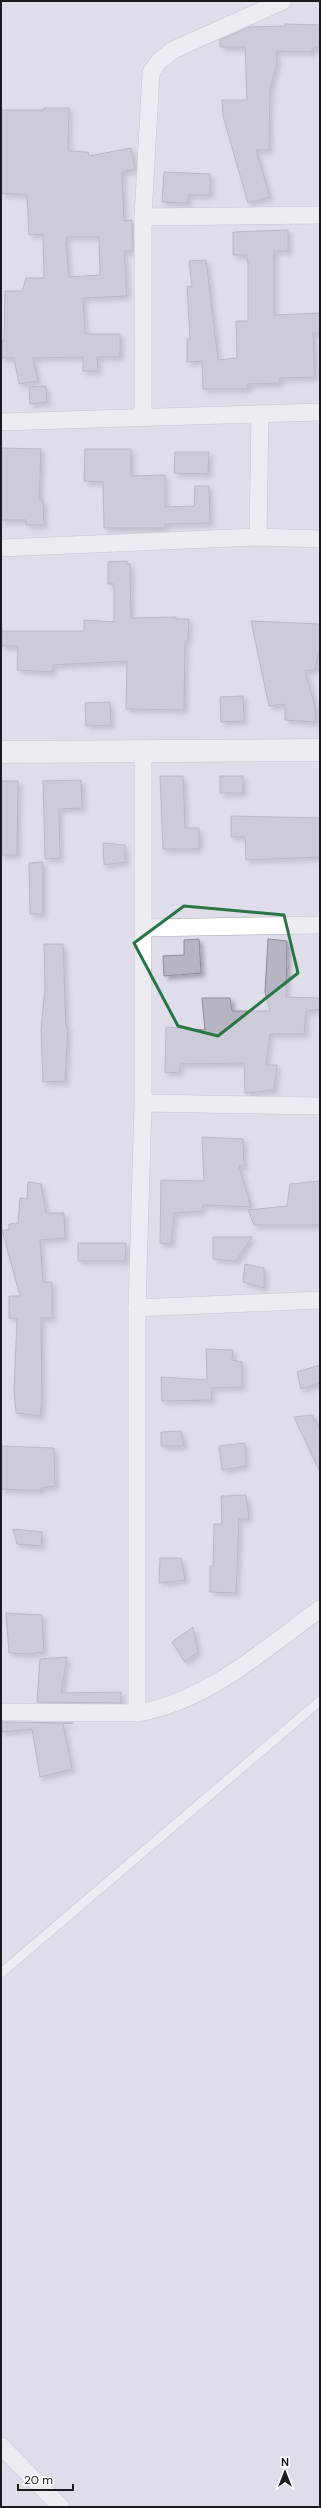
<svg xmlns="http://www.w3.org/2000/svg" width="321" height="2508" viewBox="0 0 321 2508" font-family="'DM Sans',sans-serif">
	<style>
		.building { fill: #b8b5c2; stroke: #8e8c98; fill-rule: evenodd; filter: url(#shadow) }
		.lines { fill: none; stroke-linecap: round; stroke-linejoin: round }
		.lane-casing { stroke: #a8a6b2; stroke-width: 10 }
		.street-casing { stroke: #a8a6b2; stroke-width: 18 }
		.secondary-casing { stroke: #a8a6b2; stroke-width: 23 }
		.lane { stroke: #fff; stroke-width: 9 }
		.street { stroke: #fff; stroke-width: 17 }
		.secondary { stroke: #fff; stroke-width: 22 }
		.marked { fill: none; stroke: #297544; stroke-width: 3; stroke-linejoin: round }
	</style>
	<defs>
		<filter id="shadow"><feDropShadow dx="3.5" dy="3.5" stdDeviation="2" flood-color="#0004"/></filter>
	</defs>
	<rect width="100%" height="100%" fill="#dfddea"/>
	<g class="building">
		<polygon points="285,24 320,25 320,46 313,48 311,52 276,51 277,63 270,89 269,150 256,150 270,197 248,203 223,116 222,100 247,100 245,47 220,47 220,40 249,27 285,26"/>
		<path d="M44,108H69L68,151L88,152L89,156L131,148L135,169L122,172L124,221L132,220L133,251H124L127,296L83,298L85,334H120V357H97L98,371H83V357L33,358L38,381L19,384L14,358H1V341H4L5,291H22L26,278H44L43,234L29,235L27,195L1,193V110H44ZM66,237H99L100,275L69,277Z"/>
		<polygon points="164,172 210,174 210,195 188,195 188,203 162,202"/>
		<polygon points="288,230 288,251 274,251 274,315 320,313 320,333 313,333 315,377 280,378 280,383 248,384 248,389 203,389 202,361 187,362 187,339 190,339 187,286 192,287 189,261 206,260 218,360 237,358 236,321 248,321 248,261 247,261 247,255 233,255 233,232"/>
		<polygon points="46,386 47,402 30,404 29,387"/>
		<polygon points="1,448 41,449 39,500 43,500 44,525 26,525 26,520 1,520"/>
		<polygon points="85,449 131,449 131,476 165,475 165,507 194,506 195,486 209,486 210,523 165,524 165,528 104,528 103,482 84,481"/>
		<polygon points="175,452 209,452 208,474 174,473"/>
		<polygon points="127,561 127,564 130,564 131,618 176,617 176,619 189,619 188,641 185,641 184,710 126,709 127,661 53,665 53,672 17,670 18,646 1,646 1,631 84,631 84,620 114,622 114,584 108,584 108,562"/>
		<polygon points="251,621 320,624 320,654 318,654 315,670 305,671 315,707 316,722 285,720 285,704 269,706"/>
		<polygon points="243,696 244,721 221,722 220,697"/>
		<polygon points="110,702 111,725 86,726 85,703"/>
		<polygon points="160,776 183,776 185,828 199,828 199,849 163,849"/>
		<rect x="220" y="776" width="23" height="17"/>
		<polygon points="81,780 82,808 59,809 60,858 45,859 43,781"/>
		<polygon points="1,781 18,781 17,855 1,855"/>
		<polygon points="231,816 320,818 320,857 246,860 245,837 231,837"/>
		<polygon points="103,843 125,845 125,862 104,865"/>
		<polygon points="43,862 43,914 30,914 29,863"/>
		<polygon points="199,939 201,973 164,976 163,956 184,955 184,940"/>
		<polygon points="268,939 287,941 286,997 320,998 320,1009 306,1011 304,1034 270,1034 266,1065 277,1065 274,1090 245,1093 244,1063 180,1064 179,1072 165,1073 166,1027 205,1030 202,998 230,998 232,1011 270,1011 265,992"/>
		<polygon points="44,944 63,944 66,1027 68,1027 65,1081 43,1082 41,1029 45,988"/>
		<polygon points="202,1137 243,1139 244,1166 239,1166 251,1207 203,1205 201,1211 174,1213 171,1244 160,1243 161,1180 204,1181"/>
		<polygon points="320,1181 320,1225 254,1225 248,1210 287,1206 290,1184"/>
		<polygon points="28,1182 41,1184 46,1213 64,1213 65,1238 40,1240 43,1282 52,1282 52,1318 41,1318 42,1399 40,1416 16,1413 14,1390 17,1319 9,1318 9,1296 20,1296 2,1230 9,1230 9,1224 18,1223 20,1198 27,1199"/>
		<polygon points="213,1237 252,1237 236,1261 213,1259"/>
		<polygon points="78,1243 126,1243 125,1261 78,1261"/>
		<polygon points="245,1264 264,1268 264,1288 243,1282"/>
		<polygon points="206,1349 233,1350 232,1360 242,1362 242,1387 211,1388 212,1400 162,1401 161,1377 207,1380"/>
		<polygon points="320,1365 320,1383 301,1389 297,1372"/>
		<polygon points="312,1415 320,1429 320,1472 294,1417"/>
		<polygon points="181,1431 184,1446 161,1446 161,1432"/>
		<polygon points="245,1443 246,1466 222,1470 219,1446"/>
		<polygon points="1,1446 54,1448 55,1486 41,1488 41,1491 1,1489"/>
		<polygon points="246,1495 249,1519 239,1519 236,1593 210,1592 210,1566 213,1566 214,1524 222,1524 221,1496"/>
		<polygon points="13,1529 42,1532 41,1546 17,1544"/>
		<polygon points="160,1558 181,1558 185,1580 159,1583"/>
		<polygon points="6,1613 42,1615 44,1652 27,1654 9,1653"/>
		<polygon points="193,1627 198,1652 185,1662 172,1642"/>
		<polygon points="67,1657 61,1693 121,1692 121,1703 37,1702 40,1659"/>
		<polygon points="1,1722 73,1723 63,1724 72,1769 40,1777 32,1729 1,1732"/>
	</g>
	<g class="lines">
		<g class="lane-casing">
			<polyline id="lane" points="1,1973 320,1701"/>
		</g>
		<g class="street-casing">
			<g id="street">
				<polyline points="143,217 151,73 159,61 173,50 283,1"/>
				<polyline points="143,418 143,217 320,215"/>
				<polyline points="1,422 320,412"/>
				<polyline points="258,537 260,414"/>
				<polyline points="1,548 258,537 320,539"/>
				<polyline points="143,928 320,925"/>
				<polyline points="143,1103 320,1106"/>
				<polyline points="137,1308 320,1300"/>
				<path d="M1,1712L137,1713C207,1702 264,1649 320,1609"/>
				<polyline points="137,1713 137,1308 143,1103 143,751"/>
				<polyline points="1,2446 61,2507"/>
			</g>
		</g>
		<g class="secondary-casing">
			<polyline id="secondary" points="1,752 320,750"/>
		</g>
		<use href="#lane" class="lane"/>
		<use href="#street" class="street"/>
		<use href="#secondary" class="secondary"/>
	</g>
	<path d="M0 0H321V2508H0ZM184,906L284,915L298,973L218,1036L178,1026L134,943Z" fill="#dfddea" fill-opacity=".55" fill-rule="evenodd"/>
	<path class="marked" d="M184,906L284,915L298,973L218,1036L178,1026L134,943Z"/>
	<rect width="321" height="2508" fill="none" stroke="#1b1a1f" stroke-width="4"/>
	<g transform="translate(285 2472)" stroke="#ffffff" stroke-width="3" paint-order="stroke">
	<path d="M0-3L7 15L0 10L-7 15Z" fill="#1b1a1f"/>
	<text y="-6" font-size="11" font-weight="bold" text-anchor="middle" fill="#1b1a1f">N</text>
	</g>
	<path d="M18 2484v6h55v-6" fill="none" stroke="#1b1a1f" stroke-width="2"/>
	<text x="24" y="2484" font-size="12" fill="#1b1a1f" stroke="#ffffff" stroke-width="3" paint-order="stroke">20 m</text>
</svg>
